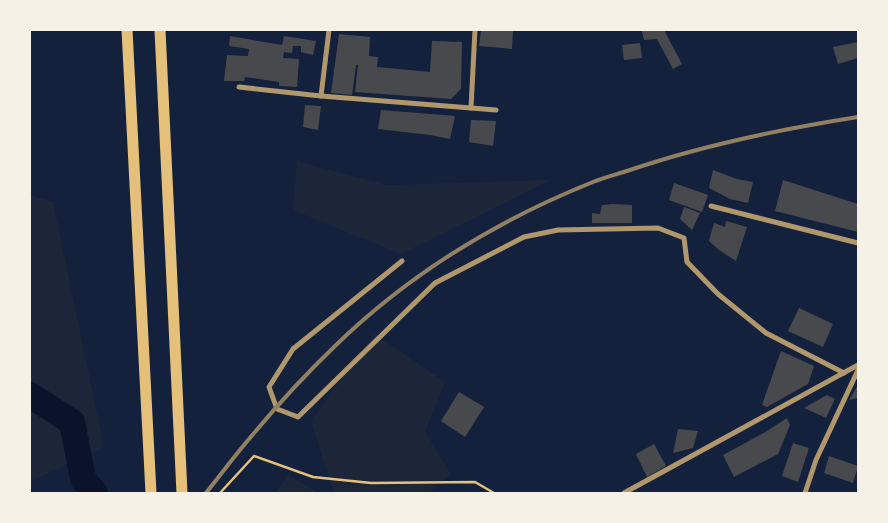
<svg xmlns="http://www.w3.org/2000/svg" width="888" height="523" viewBox="0 0 888 523" font-family="Poppins,sans-serif">
	<style>
		.green { fill: #1d2539 }
		.lines { fill: none; stroke-linecap: round; stroke-linejoin: round }
		.river { stroke: #0b132b; stroke-width: 26 }
		.building { fill: #48494c }
		.path { stroke: #e5c07b; stroke-width: 2.5 }
		.minor { stroke: #b1986c; stroke-width: 5 }
		.trunk { stroke: #e5c07b; stroke-width: 11 }
		.rail { stroke: #918062; stroke-width: 4 }
	</style>
	<rect width="100%" height="100%" fill="#14213d"/>
	<g class="green">
		<polygon points="297,161 386,185 551,180 401,254 293,210"/>
		<polygon points="30,195 53,202 104,447 30,482"/>
		<polygon points="374,334 445,382 425,432 451,474 429,493 334,493 311,421"/>
		<polygon points="288,475 315,491 314,493 276,493"/>
	</g>
	<g class="lines">
		<polyline class="river" points="30,395 72,422 83,479 95,493"/>
	</g>
	<g class="building">
		<polygon points="481,30 513,30 512,49 479,46"/>
		<polygon points="648,30 664,30 682,64 673,69 657,39 644,40 642,31"/>
		<polygon points="339,34 370,37 369,56 378,57 377,67 430,72 432,41 462,42 461,89 451,99 355,92 358,65 356,65 352,95 331,93"/>
		<polygon points="230,36 282,45 284,36 316,41 313,55 301,52 301,46 293,46 292,53 284,52 283,58 299,59 297,87 279,86 279,82 245,77 244,81 224,81 227,55 248,56 249,49 229,46"/>
		<polygon points="858,42 858,58 838,64 833,47"/>
		<polygon points="640,43 642,58 624,60 622,45"/>
		<polygon points="305,105 321,106 318,130 303,127"/>
		<polygon points="381,110 455,116 450,139 430,135 378,129"/>
		<polygon points="471,120 496,121 493,146 469,142"/>
		<polygon points="713,170 737,179 753,182 748,203 730,199 709,188"/>
		<polygon points="783,180 858,204 858,232 775,211"/>
		<polygon points="674,183 708,195 702,212 669,200"/>
		<polygon points="613,204 632,205 632,223 592,223 592,213 600,214 602,205"/>
		<polygon points="684,207 700,213 692,230 680,219"/>
		<polygon points="726,221 747,227 736,261 719,250 709,241 714,223 725,227"/>
		<polygon points="799,308 833,324 823,347 788,331"/>
		<polygon points="781,351 814,366 808,384 767,407 762,405"/>
		<polygon points="858,385 858,398 849,400"/>
		<polygon points="459,392 484,407 465,437 441,421"/>
		<polygon points="827,395 835,399 826,418 804,408"/>
		<polygon points="787,418 790,425 778,454 734,477 723,455 767,431"/>
		<polygon points="678,429 698,431 693,448 673,453"/>
		<polygon points="793,443 809,448 798,482 782,476"/>
		<polygon points="654,444 666,466 647,477 636,454"/>
		<polygon points="829,456 858,466 853,483 824,473"/>
	</g>
	<g class="lines">
		<polyline class="path" points="220,493 254,456 313,477 371,483 475,482 494,493"/>
		<g class="minor">
			<polyline points="239,87 321,96 496,110"/>
			<polyline points="321,96 329,30"/>
			<polyline points="471,108 475,30"/>
			<polyline points="711,206 858,243"/>
			<polyline points="402,261 293,349 269,387 277,409 298,417 435,283 524,237 558,230 658,228 684,238 687,262 718,294 766,333 844,373"/>
			<polyline points="624,493 858,365"/>
			<polyline points="805,493 816,460 858,370"/>
		</g>
		<g class="trunk">
			<polyline points="127,30 151,493"/>
			<polyline points="160,30 182,493"/>
		</g>
		<path class="rail" d="M206,493C222,473 238,451 255,432C280,402 307,373 335,346C408,275 498,220 593,182C605,177 618,174 630,170C704,145 781,129 858,117"/>
	</g>
	<rect width="888" height="523" fill="none" stroke="#f6f1e7" stroke-width="62"/>
</svg>
